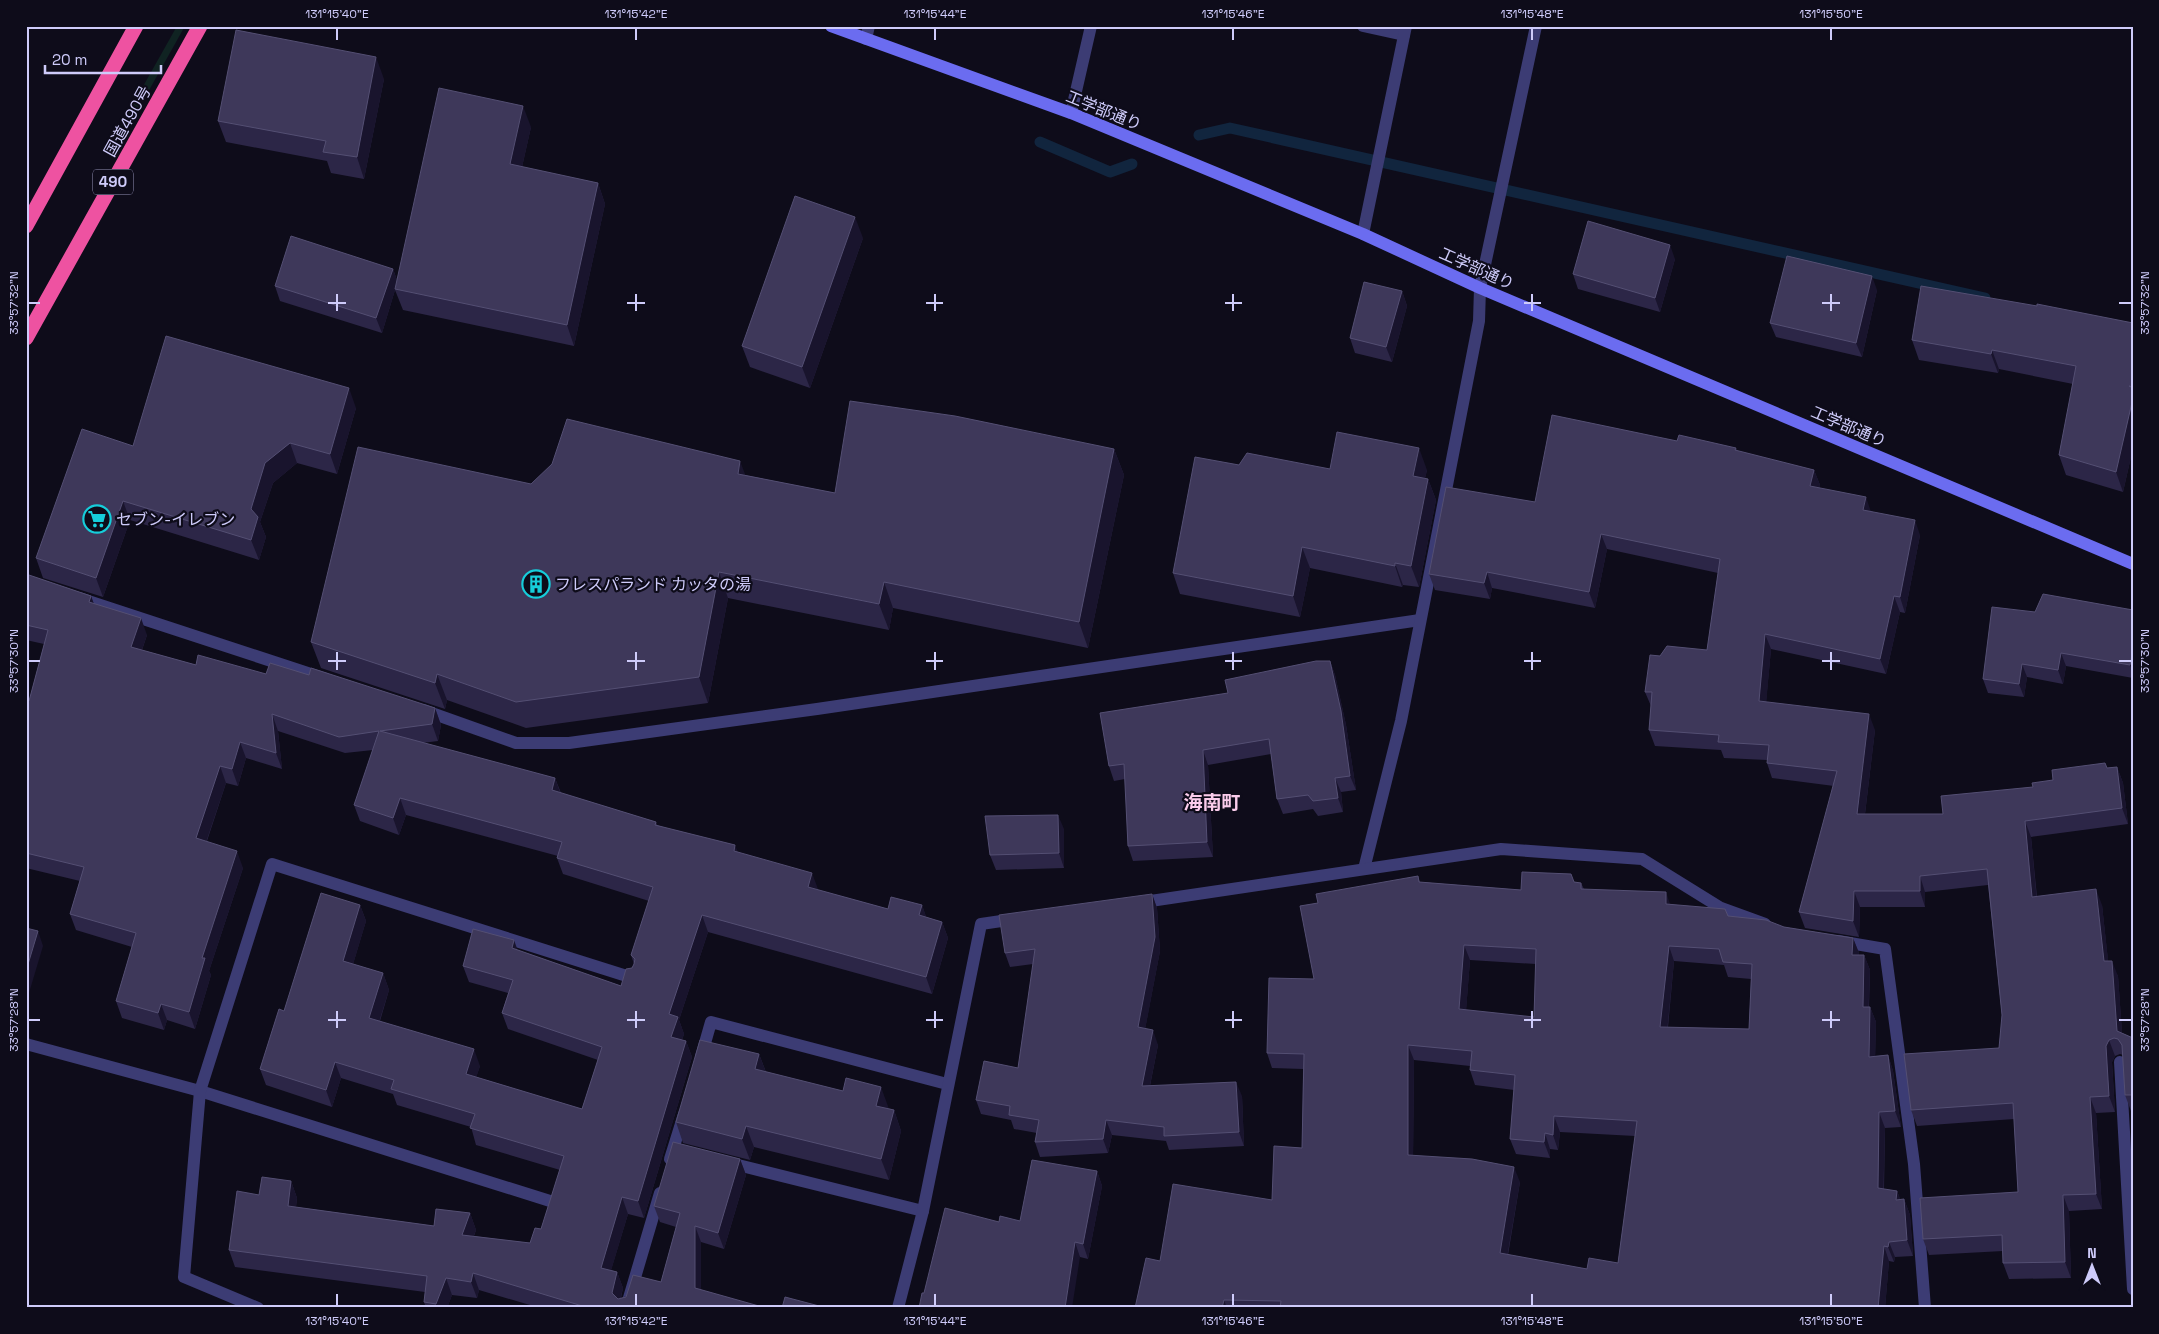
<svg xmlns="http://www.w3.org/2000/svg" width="2159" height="1334" viewBox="0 0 2159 1334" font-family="'Space Grotesk','Noto Sans JP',sans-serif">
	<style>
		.green { fill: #102322 }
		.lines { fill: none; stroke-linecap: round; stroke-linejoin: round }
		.stream { stroke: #11253e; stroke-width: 11 }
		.street { stroke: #3c3c74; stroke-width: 12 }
		.secondary { stroke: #6b6cf0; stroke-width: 12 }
		.highway { stroke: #ee52a1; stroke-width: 15 }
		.wall { fill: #2c2647; fill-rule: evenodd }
		.shaded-wall { fill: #19142d }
		.building { fill: #3e385a; stroke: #544f73; fill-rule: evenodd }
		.ticks { fill: none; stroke: #cecbfa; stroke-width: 2 }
		.labels { text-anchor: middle; stroke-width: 4.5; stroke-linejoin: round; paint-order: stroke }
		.shield { fill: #0e0c1a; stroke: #9492b7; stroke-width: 1 }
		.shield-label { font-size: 15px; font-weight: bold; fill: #cecbfa }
		.street-label { font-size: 16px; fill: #cecbfa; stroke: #0e0c1a }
		.poi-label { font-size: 16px; fill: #cecbfa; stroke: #0e0c1a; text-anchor: start }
		.quarter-label { font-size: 19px; font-weight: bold; fill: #facceb; stroke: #0e0c1a }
		.neatline { fill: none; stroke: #cecbfa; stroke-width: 2 }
		.ticks-label { font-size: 12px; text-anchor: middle; fill: #cecbfa }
	</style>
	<rect width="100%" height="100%" fill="#0e0c1a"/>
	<polygon class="green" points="177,26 185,26 120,142 114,138"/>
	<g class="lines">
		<g class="stream">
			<polyline points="1199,135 1230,128 1985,298"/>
			<polyline points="1040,142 1110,172 1132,164"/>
		</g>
		<g class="street">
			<polyline points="1363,26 1404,35"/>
			<polyline points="866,39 869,26"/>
			<polyline points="1071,113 1091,26"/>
			<polyline points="1363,234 1406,26"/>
			<polyline points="79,598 326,679"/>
			<polyline points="423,710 516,743 569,743 817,709 1420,620"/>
			<polyline points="1364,869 1401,721 1479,321 1480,288 1536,26"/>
			<polyline points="1137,903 1501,849 1642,859 1721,908 1765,924"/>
			<polyline points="1838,941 1885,949 1914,1164 1925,1308"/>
			<polyline points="26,1044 200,1091 550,1201"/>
			<polyline points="701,1057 711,1022 947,1084"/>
			<polyline points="2120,1062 2133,1289"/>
			<polyline points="670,1159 684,1114"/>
			<polyline points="726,1162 923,1211"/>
			<polyline points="258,1308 184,1277 200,1091 272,864 633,978"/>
			<polyline points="626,1308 660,1193"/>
			<polyline points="898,1308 923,1211 981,924 1015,919"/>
		</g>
		<polyline class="secondary" points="831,26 1071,113 1363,234 1480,288 2133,564"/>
		<g class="highway">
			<polyline points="26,226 136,26"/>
			<polyline points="26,338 200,26"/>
		</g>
	</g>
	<g class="wall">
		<polygon points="384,79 364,179 331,173 327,161 226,142 218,121"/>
		<polygon points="531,127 522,167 598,183 605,204 574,346 403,310 395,290 382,333 280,301 275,286 393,269 397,280"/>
		<polygon points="863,238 810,388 750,367 742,346"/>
		<polygon points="1675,259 1660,312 1578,289 1573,274"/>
		<polygon points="1877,290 1862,357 1776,337 1770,323"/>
		<polygon points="1402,291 1407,306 1392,362 1355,353 1350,338"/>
		<polygon points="2133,323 2133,448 2123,492 2066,475 2059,455 2073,384 1999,369 1998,373 1919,360 1912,340"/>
		<polygon points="356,408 337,474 297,463 273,483 260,522 266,537 259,560 130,520 103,597 43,578 36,558 133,446"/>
		<polygon points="1736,448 1737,451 1814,470 1820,485 1819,488 1871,511 1920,535 1905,613 1900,612 1886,674 1771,649 1766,702 1875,730 1865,814 1943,814 2033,787 2053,780 2107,768 2117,767 2123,783 2128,824 2031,837 2037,897 2102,905 2108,961 2118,976 2122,1033 2133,1038 2133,1111 2131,1111 2125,1095 2123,1055 2120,1054 2115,1056 2112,1062 2115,1112 2096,1113 2102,1209 2069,1211 2071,1278 2009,1279 2003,1263 2003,1251 1929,1255 1923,1239 2018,1192 2014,1119 1917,1126 1911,1110 1999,1048 2002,1015 1988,885 1925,892 1925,907 1860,907 1859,937 1805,928 1799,912 1834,786 1772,778 1767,763 1767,760 1724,758 1721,750 1655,746 1649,730 1651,706 1645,692 1660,656 1707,650 1718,573 1607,549 1595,608 1492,588 1490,599 1435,590 1429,574 1535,502"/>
		<polygon points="1114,449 1124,475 1088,648 893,608 889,630 728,598 708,703 526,728 447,700 445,709 321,668 311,642 531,484 745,475 835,493"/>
		<polygon points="1239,465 1330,469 1427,470 1425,478 1428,479 1436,500 1419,587 1403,585 1402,587 1310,568 1300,617 1180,594 1173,573"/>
		<polygon points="26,574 91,596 94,604 147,635 142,650 196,665 266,674 435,708 441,725 438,741 422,743 555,778 561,793 656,822 657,825 738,852 818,890 888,909 922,905 926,917 942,922 948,938 932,994 708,932 679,1020 684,1034 682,1040 686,1041 692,1057 644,1218 628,1214 611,1270 617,1272 623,1288 621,1298 661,1282 676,1227 660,1222 654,1206 740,1159 746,1175 724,1249 701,1242 701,1290 766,1308 540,1308 479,1290 477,1298 452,1295 447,1308 426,1308 424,1302 425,1292 235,1267 229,1250 259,1195 291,1181 297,1198 296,1207 434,1226 470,1213 476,1230 474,1236 530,1243 541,1229 560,1170 476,1145 471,1127 397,1105 393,1094 341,1078 332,1107 266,1085 260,1069 284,1011 360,905 366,921 353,964 383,973 389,990 380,1021 480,1066 476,1077 582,1109 598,1060 508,1029 502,1013 508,993 469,982 463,966 517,950 621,986 634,964 631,955 649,901 563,874 557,858 558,856 406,815 399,835 360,821 354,805 373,750 345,753 278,731 282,769 246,758 238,786 226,783 207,841 243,868 209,971 211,975 195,1029 167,1020 164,1030 122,1018 116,1001 132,947 76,930 70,914 80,881 26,868 26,700 29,701 44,644 26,640"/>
		<polygon points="2133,610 2133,678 2066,666 2063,684 2027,677 2024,697 1988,693 1983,679 2035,612"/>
		<polygon points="1330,661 1335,675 1346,725 1356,790 1341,792 1343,812 1318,816 1313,809 1283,814 1277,799 1271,754 1208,765 1213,857 1133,861 1128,846 1125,779 1114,781 1109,766 1228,693"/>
		<polygon points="1064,829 1064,868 996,870 990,855"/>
		<path d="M1418,876L1420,882L1521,890L1574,882L1581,883L1584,889L1670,904L1728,916L1784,927L1853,938L1859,953V955H1864L1870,970L1869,1007H1870L1876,1022L1875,1056L1888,1055L1893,1071L1901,1127L1885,1128L1884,1189L1897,1191L1900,1199H1904L1910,1215L1913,1256L1895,1257L1894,1262L1889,1261L1885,1308H1135L1160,1261L1272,1200L1302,1148L1303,1069L1272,1068L1267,1053L1314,979L1318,903ZM1470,960L1536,964L1534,1017L1466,1010ZM1674,961L1724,965L1728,977L1751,979L1749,1029L1668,1027ZM1414,1060L1470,1066V1070L1475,1085L1514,1090L1510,1139L1516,1154L1550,1158V1149L1558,1150L1560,1132L1635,1136L1618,1263L1587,1269L1508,1255L1520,1182L1413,1156Z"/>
		<polygon points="1152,894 1157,908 1160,951 1145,1029 1158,1045 1150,1086 1242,1096 1244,1146 1169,1150 1166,1141 1112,1135 1108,1153 1040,1157 1035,1142 1037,1133 1014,1129 1011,1120 981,1114 976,1100 1018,1068 1033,964 1010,967 1005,953"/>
		<polygon points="759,1054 766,1072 894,1110 901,1131 889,1180 754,1147 750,1160 683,1143 676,1122"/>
		<polygon points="1097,1171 1102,1186 1088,1259 1080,1257 999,1222 1020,1221"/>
	</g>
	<g class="shaded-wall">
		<polygon points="376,57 384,79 364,179 357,157"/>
		<polygon points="523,106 531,127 518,185 510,164"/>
		<polygon points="598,183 605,204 574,346 567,325"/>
		<polygon points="855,217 863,238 810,388 802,367"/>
		<polygon points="1670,245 1675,259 1660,312 1655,298"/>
		<polygon points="393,269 398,283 395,289 395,290 382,333 376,318"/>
		<polygon points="1872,276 1877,290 1862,357 1856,343"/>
		<polygon points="1402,291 1407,306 1392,362 1386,347"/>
		<polygon points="1992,350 1999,369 1998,373 1991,354"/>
		<polygon points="349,388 356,408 337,474 330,454"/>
		<polygon points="2133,398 2133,448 2123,492 2116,472"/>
		<polygon points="290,443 297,463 273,483 260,522 266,537 259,560 251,540 251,509 265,463"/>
		<polygon points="1419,448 1427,470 1421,497 1413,476"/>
		<polygon points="1114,449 1124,475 1088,648 1079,622"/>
		<polygon points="740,461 750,487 738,474"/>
		<polygon points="1814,470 1820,485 1816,502 1810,486"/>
		<polygon points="1428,479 1436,500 1419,587 1411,566"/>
		<polygon points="1866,497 1871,512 1863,510"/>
		<polygon points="123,501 130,520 103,597 96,578"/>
		<polygon points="1915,520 1920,535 1905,613 1900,597"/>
		<polygon points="1601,534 1607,549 1595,608 1589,592"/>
		<polygon points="1302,547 1310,568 1300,617 1293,596"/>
		<polygon points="1395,563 1403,585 1402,587 1395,566"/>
		<polygon points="719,572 728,598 708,703 699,677"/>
		<polygon points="1487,572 1492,588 1490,599 1484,583"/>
		<polygon points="884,582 893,608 889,630 879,604"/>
		<polygon points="91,596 97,613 89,602"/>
		<polygon points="1894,596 1900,612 1886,674 1880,659"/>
		<polygon points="141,618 147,635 137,664 131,647"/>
		<polygon points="1765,634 1771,649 1765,717 1759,701"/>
		<polygon points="2133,649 2133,673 2130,665"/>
		<polygon points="2061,653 2066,666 2063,684 2058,670"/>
		<polygon points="1330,661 1335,675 1346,725 1356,790 1350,776"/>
		<polygon points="2022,664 2027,677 2024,697 2019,684"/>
		<polygon points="437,674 447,700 445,709 435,683"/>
		<polygon points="435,708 441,725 438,741 432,724"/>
		<polygon points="272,714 278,731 282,769 276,753"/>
		<polygon points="1869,714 1875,730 1863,830 1857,814"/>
		<polygon points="240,742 246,758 238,786 232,769"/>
		<polygon points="1203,750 1208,765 1213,857 1207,842"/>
		<polygon points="220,766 226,783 202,854 196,838"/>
		<polygon points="2117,767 2123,783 2128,824 2122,808"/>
		<polygon points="555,778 561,795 552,790"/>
		<polygon points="1335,778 1341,792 1343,812 1338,798"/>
		<polygon points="400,798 406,815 399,835 393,818"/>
		<polygon points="1058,815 1064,829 1064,868 1059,853"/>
		<polygon points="2025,821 2031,837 2038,913 2032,897"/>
		<polygon points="735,845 742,862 734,851"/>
		<polygon points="237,851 243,868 209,971 211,975 195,1029 189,1012 202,958"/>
		<polygon points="812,873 818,889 814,903 808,887"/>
		<polygon points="1920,876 1925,892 1925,907 1920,891"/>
		<polygon points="2096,889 2102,905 2110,977 2104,961"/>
		<polygon points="1854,891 1860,907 1859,937 1853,921"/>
		<polygon points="1666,892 1671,907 1666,904"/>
		<polygon points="1152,894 1157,908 1160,951 1143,1041 1138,1027"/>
		<polygon points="360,905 366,921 349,978 343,961"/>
		<polygon points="922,905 928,922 919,915"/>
		<polygon points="702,915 708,932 679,1020 684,1034 677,1054 671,1037 669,1014"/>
		<polygon points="942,922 948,938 932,994 926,977"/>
		<polygon points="38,931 43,946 26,1003 26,971"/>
		<polygon points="1853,938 1859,953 1858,970 1852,955"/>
		<polygon points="514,940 520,957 512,948"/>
		<polygon points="1464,945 1470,960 1465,1025 1459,1009"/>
		<polygon points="1669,946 1674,961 1666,1042 1660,1027"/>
		<polygon points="1864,955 1870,970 1868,1022 1863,1007"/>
		<polygon points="2112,961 2118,976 2123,1046 2117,1031"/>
		<polygon points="383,973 389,990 375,1035 369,1018"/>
		<polygon points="161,1004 167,1020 164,1030 158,1013"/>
		<polygon points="1870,1007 1876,1022 1875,1072 1869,1057"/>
		<polygon points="1153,1030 1158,1045 1147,1100 1142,1086"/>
		<polygon points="2109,1040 2115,1056 2112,1062 2115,1112 2109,1096 2106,1046"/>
		<polygon points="686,1041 692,1057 644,1218 638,1201"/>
		<polygon points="1408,1045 1414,1060 1413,1171 1408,1155"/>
		<polygon points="474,1049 480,1066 472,1091 466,1074"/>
		<polygon points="759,1054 767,1075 755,1069"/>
		<polygon points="1888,1055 1893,1071 1901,1127 1895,1111"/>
		<polygon points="335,1062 341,1078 332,1107 326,1090"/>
		<polygon points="1236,1082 1242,1096 1244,1146 1239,1132"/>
		<polygon points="881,1087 889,1109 876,1106"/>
		<polygon points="2090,1097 2096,1113 2102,1209 2096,1194"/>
		<polygon points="894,1110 901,1131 889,1180 881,1159"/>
		<polygon points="1879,1112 1885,1128 1883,1203 1878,1188"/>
		<polygon points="1554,1116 1560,1132 1558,1150 1553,1135"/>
		<polygon points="1106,1120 1112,1135 1108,1153 1103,1139"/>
		<polygon points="746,1126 754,1147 750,1160 742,1139"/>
		<polygon points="1545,1133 1550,1149 1550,1158 1544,1142"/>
		<polygon points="740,1159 746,1175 724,1249 718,1233"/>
		<polygon points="1514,1167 1520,1182 1505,1269 1500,1253"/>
		<polygon points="1097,1171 1102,1186 1088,1259 1083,1244"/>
		<polygon points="291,1181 297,1198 294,1223 288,1206"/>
		<polygon points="1897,1191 1903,1206 1896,1200"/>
		<polygon points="2063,1195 2069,1211 2071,1278 2065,1262"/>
		<polygon points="622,1197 628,1214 607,1284 601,1268"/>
		<polygon points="1904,1199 1910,1215 1913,1256 1907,1240"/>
		<polygon points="470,1213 476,1230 468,1251 462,1235"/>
		<polygon points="695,1226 701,1242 701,1305 695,1288"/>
		<polygon points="1075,1242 1080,1257 1072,1308 1065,1308"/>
		<polygon points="1889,1242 1895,1257 1894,1262 1888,1247"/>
		<polygon points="1884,1246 1889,1261 1885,1308 1878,1308"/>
		<polygon points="617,1272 623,1288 618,1308 612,1293"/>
		<polygon points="473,1273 479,1290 477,1298 471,1282"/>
		<polygon points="446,1278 452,1295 447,1308 437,1308 436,1304"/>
		<polygon points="1224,1300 1227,1308 1222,1308"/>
	</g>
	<g class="building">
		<polygon points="236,30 376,57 357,157 323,152 326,141 218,121"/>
		<polygon points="439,88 523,106 510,164 598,183 567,325 395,289"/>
		<polygon points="795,196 855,217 802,367 742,346"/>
		<polygon points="1588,221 1670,245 1655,298 1573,274"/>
		<polygon points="291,236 393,269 376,318 275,286"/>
		<polygon points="1787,256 1872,276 1856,343 1770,323"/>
		<polygon points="1364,282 1402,291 1386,347 1350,338"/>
		<polygon points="1921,286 2037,306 2037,304 2133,323 2133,387 2129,386 2133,388 2133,398 2116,472 2059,455 2076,366 1992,350 1991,354 1912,340"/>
		<polygon points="166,336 349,388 330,454 290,443 265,463 251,509 258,517 251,540 123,501 96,578 36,558 82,429 133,446"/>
		<polygon points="850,401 955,416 1114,449 1079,622 884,582 879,604 719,572 699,677 516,702 437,674 435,683 311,642 358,447 531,484 552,464 567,419 740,461 738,474 835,493"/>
		<polygon points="1552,415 1677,441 1679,435 1736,448 1735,450 1814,470 1810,486 1866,497 1863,510 1915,520 1900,597 1894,596 1880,659 1765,634 1759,701 1869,714 1857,814 1943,814 1941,796 2033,787 2032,783 2053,780 2052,770 2105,763 2107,768 2117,767 2122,808 2025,821 2032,897 2096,889 2104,961 2112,961 2117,1031 2133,1038 2133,1095 2125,1095 2122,1045 2118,1039 2114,1038 2109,1040 2106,1046 2109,1096 2090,1097 2096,1194 2063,1195 2065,1262 2003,1263 2002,1235 1923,1239 1920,1198 2018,1192 2013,1103 1911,1110 1904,1054 1999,1048 2002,1015 1987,869 1920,876 1920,891 1854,891 1853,921 1799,912 1837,771 1767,763 1769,745 1718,742 1719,735 1649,730 1652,692 1645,692 1650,655 1660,656 1667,646 1707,650 1720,559 1601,534 1589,592 1487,572 1484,583 1429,574 1446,487 1535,502"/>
		<polygon points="1337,432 1419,448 1413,476 1428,479 1411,566 1395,563 1395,566 1302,547 1293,596 1173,573 1195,457 1239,465 1247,453 1330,469"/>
		<polygon points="26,574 91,596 89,602 141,618 131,647 196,665 198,655 266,674 270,663 309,675 311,668 435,708 432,724 380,731 555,778 552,790 656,822 655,825 735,845 734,851 812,873 808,887 888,909 891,897 922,905 919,915 942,922 926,977 702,915 669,1014 678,1017 671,1037 686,1041 638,1201 622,1197 601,1268 617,1272 612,1293 618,1299 626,1297 633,1275 661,1282 680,1213 654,1206 673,1142 740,1159 718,1233 695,1226 695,1288 766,1308 589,1308 473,1273 471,1282 446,1278 436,1304 424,1302 427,1276 229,1250 237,1191 259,1195 262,1177 291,1181 288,1206 434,1226 436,1209 470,1213 462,1235 530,1243 535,1228 541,1229 564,1156 470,1128 475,1114 391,1089 394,1080 335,1062 326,1090 260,1069 279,1009 284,1011 321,893 360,905 343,961 383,973 369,1018 474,1049 466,1074 582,1109 602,1047 502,1013 513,980 463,966 473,929 514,940 512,948 621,986 626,969 632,968 634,964 635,959 631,955 653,887 557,858 562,842 400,798 393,818 354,805 379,731 339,737 272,714 276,753 240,742 232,769 220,766 196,838 237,851 202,958 205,958 189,1012 161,1004 158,1013 116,1001 136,933 70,914 84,867 26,853 26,700 29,701 48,630 26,625"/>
		<polygon points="2043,594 2133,610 2133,649 2130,665 2061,653 2058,670 2022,664 2019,684 1983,679 1992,607 2035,612"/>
		<polygon points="1316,661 1330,661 1341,711 1350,776 1335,778 1338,798 1313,801 1308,795 1277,799 1269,739 1203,750 1207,842 1128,846 1124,764 1109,766 1100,713 1228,693 1225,680"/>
		<polygon points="1058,815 1059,853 990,855 985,816"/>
		<path d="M1522,872L1571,874L1574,882L1581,883V889L1666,892V904L1725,909L1728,916L1766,920L1784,927L1853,938L1852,955H1864L1863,1007H1870L1869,1057L1888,1055L1895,1111L1879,1112L1878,1188L1897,1191L1896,1200L1904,1199L1907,1240L1889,1242L1888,1247L1884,1246L1878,1308H1450L1443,1307V1308H1280L1281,1301L1224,1300L1222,1308H1135L1146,1258L1160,1261L1173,1184L1272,1200L1274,1146L1302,1148L1304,1054L1267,1053L1269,978L1314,979L1300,906L1318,903L1316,894L1418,876L1419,882L1521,890ZM1464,945L1536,949L1534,1017L1459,1009ZM1669,946L1719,949L1723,962L1752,964L1749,1029L1660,1027ZM1408,1045L1472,1051L1470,1070L1515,1075L1510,1139L1544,1142L1545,1133L1553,1135L1554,1116L1637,1121L1618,1263L1589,1258L1587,1269L1500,1253L1514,1167L1472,1159L1408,1155Z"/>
		<polygon points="1152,894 1155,937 1138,1027 1153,1030 1142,1086 1236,1082 1239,1132 1164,1136 1164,1127 1106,1120 1103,1139 1035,1142 1039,1120 1009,1115 1010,1106 976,1100 984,1061 1018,1068 1035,949 1005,953 999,915"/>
		<polygon points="26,928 38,931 26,971"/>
		<polygon points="700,1040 759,1054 755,1069 843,1091 846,1078 881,1087 876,1106 894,1110 881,1159 746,1126 742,1139 676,1122"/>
		<polygon points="1032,1160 1097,1171 1083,1244 1075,1242 1065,1308 919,1308 922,1293 924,1293 945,1208 999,1222 1000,1216 1020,1221"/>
		<polygon points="785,1297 823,1307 823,1308 782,1308"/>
	</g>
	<path class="ticks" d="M337,28V40M636,28V40M935,28V40M1233,28V40M1532,28V40M1831,28V40M337,294V311M636,294V311M935,294V311M1233,294V311M1532,294V311M1831,294V311M28,303H40M328,303H346M627,303H645M926,303H943M1225,303H1242M1524,303H1541M1822,303H1840M2119,303H2132M337,652V670M636,652V670M935,652V670M1233,652V670M1532,652V670M1831,652V670M28,661H40M328,661H346M627,661H645M926,661H943M1225,661H1242M1524,661H1541M1822,661H1840M2119,661H2132M337,1011V1028M636,1011V1028M935,1011V1028M1233,1011V1028M1532,1011V1028M1831,1011V1028M28,1020H40M328,1020H346M627,1020H645M926,1020H943M1225,1020H1242M1524,1020H1541M1822,1020H1840M2119,1020H2132M337,1294V1306M636,1294V1306M935,1294V1306M1233,1294V1306M1532,1294V1306M1831,1294V1306"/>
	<defs>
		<g id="supermarket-ring" transform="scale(1.4375)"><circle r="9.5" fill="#0e0c1a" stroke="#16cdda" stroke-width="1.5"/><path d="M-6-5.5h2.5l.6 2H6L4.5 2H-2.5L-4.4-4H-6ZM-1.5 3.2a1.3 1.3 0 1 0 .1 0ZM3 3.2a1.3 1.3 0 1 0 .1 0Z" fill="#16cdda"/></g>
		<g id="building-ring" transform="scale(1.4375)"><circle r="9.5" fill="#0e0c1a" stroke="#16cdda" stroke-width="1.5"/><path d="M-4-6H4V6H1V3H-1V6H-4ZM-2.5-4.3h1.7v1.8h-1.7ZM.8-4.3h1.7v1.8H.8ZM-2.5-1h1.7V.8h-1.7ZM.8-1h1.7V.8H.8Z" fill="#16cdda"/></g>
	</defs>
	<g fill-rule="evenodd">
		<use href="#supermarket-ring" x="97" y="519"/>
		<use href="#building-ring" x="536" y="584"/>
	</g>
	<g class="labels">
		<rect class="shield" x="93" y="169.5" width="40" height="25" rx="4"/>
		<g class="shield-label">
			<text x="113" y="187">490</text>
		</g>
		<g class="street-label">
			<text transform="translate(1104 110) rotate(22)" y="6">工学部通り</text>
			<text transform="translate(127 121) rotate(-61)" y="6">国道490号</text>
			<text transform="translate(1477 268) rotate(24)" y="6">工学部通り</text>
			<text transform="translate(1849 426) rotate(23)" y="6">工学部通り</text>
		</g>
		<g class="poi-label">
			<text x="116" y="525">セブン-イレブン</text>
			<text x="555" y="590">フレスパランド カッタの湯</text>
		</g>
		<g class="quarter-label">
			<text x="1212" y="809">海南町</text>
		</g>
	</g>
	<rect width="2159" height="1334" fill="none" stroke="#0e0c1a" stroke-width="55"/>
	<g transform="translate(2092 1266)" stroke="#0e0c1a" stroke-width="4" paint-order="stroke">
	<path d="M0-4L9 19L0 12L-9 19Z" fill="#cecbfa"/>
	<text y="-8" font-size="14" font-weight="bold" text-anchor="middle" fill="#cecbfa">N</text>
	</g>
	<path d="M45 65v8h116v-8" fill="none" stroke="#cecbfa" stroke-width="2.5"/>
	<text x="52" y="65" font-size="15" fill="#cecbfa" stroke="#0e0c1a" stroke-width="4" paint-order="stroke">20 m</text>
	<rect x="28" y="28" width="2104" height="1278" class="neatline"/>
	<g class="ticks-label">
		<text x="337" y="18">131°15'40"E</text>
		<text x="636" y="18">131°15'42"E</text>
		<text x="935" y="18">131°15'44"E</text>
		<text x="1233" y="18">131°15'46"E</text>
		<text x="1532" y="18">131°15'48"E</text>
		<text x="1831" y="18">131°15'50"E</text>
		<text transform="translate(14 303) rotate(-90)" y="4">33°57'32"N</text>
		<text transform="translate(2145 303) rotate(-90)" y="4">33°57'32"N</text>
		<text transform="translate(14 661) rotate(-90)" y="4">33°57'30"N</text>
		<text transform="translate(2145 661) rotate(-90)" y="4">33°57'30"N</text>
		<text transform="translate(14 1020) rotate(-90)" y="4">33°57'28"N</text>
		<text transform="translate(2145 1020) rotate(-90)" y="4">33°57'28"N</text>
		<text x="337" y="1325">131°15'40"E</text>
		<text x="636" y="1325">131°15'42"E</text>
		<text x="935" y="1325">131°15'44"E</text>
		<text x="1233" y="1325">131°15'46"E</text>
		<text x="1532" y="1325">131°15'48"E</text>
		<text x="1831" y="1325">131°15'50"E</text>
	</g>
</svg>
